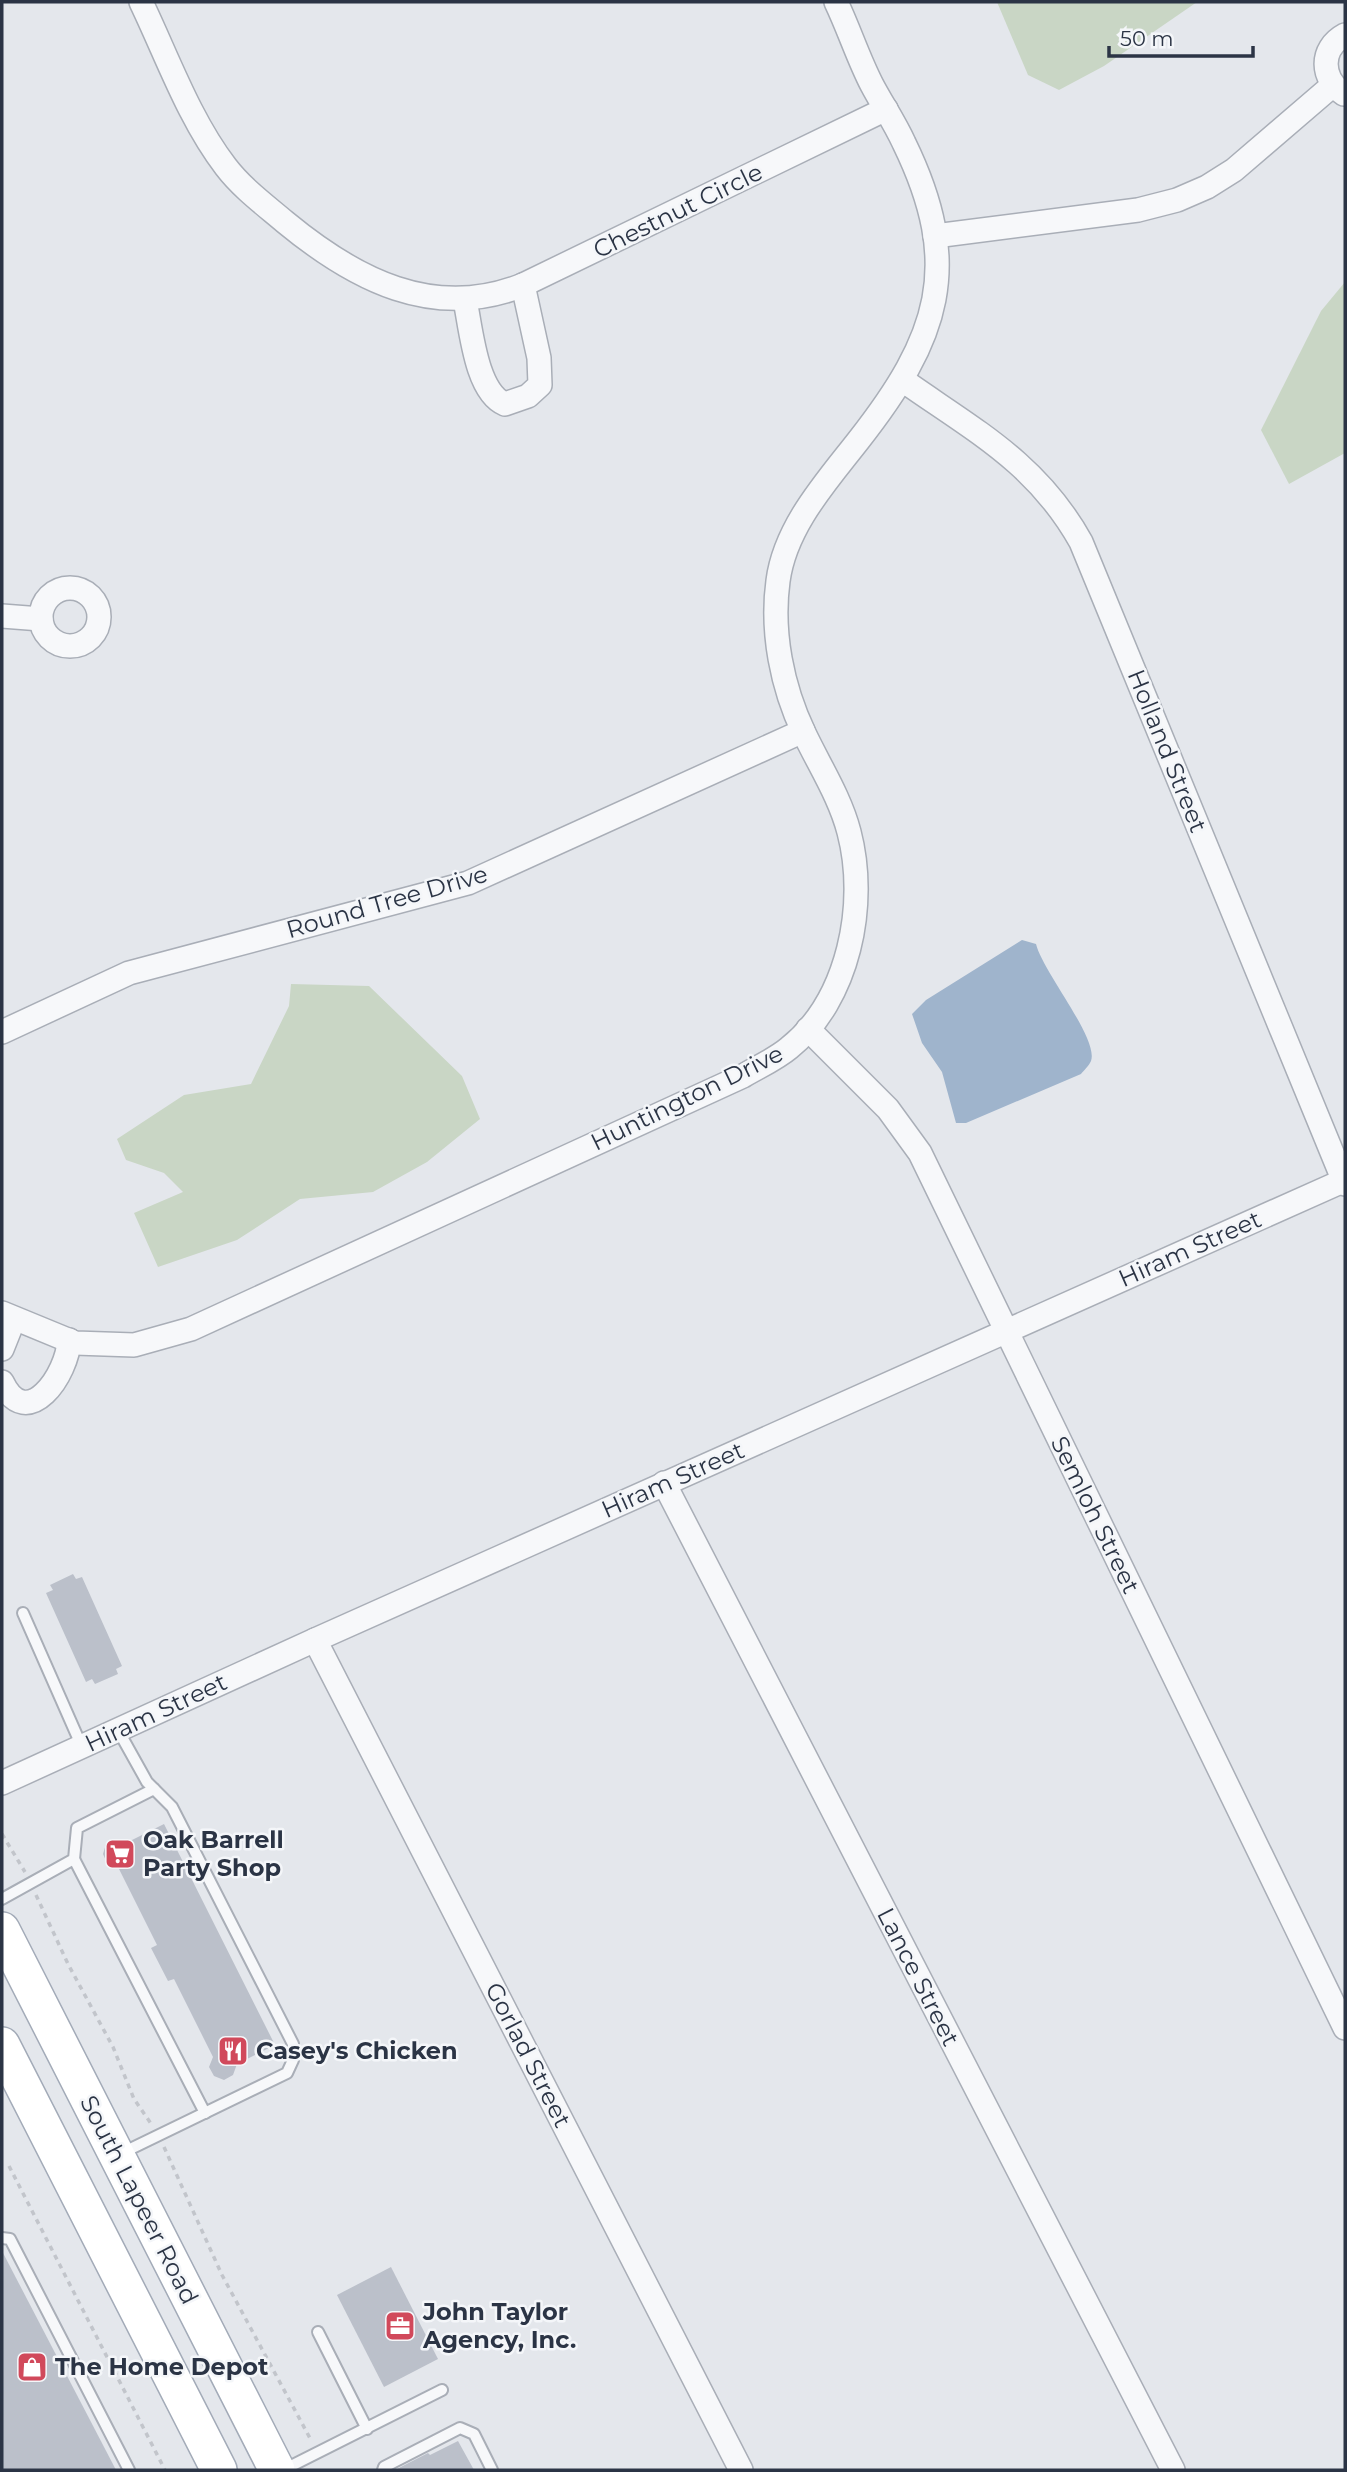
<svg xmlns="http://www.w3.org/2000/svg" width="1347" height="2472" viewBox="0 0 1347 2472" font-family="Montserrat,sans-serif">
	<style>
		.green { fill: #c9d6c5 }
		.water { fill: #9fb4cc }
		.building { fill: #bbc0ca }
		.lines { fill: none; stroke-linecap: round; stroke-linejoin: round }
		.service-casing { stroke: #a9aeb7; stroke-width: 14 }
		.minor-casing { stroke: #a9aeb7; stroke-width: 26 }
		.primary-casing { stroke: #a3abb8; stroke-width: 38 }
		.path { stroke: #c2c5cb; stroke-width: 3.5; stroke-dasharray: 5 5; stroke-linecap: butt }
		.service { stroke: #f7f8fa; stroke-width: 10 }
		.minor { stroke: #f7f8fa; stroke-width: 23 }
		.primary { stroke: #fff; stroke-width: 35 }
		.labels { text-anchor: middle; stroke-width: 5; stroke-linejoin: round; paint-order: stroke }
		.street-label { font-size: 24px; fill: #2b3445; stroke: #f4f6f9 }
		.poi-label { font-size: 24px; font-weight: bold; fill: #2b3445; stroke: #f4f6f9; text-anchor: start }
	</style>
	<rect width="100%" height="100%" fill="#e4e7ec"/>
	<g class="green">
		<polygon points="997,2 1197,2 1104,66 1059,90 1028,75"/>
		<polygon points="1345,282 1345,453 1289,484 1261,430 1321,311"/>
		<polygon points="291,984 369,986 462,1076 480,1119 427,1162 373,1192 300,1199 237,1240 158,1267 134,1213 183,1192 164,1173 126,1160 117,1139 184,1095 251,1084 289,1006"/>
	</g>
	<path class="water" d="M1022,940L1036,944C1043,972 1099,1039 1091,1061C1089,1066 1083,1071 1081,1074L966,1123H956L942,1072L922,1043L912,1014L926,1000Z"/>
	<g class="building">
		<polygon points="73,1574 76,1579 82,1577 122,1666 116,1669 118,1674 95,1684 92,1679 86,1682 46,1593 53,1590 50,1585"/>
		<polygon points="164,1824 275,2045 237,2064 233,2075 224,2080 214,2076 209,2067 213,2057 174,1979 168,1981 151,1948 157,1945 118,1867 107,1863 103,1854 106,1844 115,1840 126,1843"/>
		<polygon points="2,2251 116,2470 2,2470"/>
		<polygon points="391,2267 438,2359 384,2387 337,2295"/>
		<polygon points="458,2441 474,2470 395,2470 428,2453 430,2455"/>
	</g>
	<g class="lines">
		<g class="service-casing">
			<g id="service">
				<polyline points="23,1613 82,1747"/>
				<polyline points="118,1730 147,1782 172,1807 293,2044 293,2060 287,2073 122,2153"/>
				<polyline points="74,1859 205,2113"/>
				<polyline points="2,1899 74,1859 77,1828 154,1789"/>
				<polyline points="2,2238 10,2239 129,2470"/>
				<polyline points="318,2332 367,2429"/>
				<polyline points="283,2470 442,2390"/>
				<polyline points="383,2470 384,2467 460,2428 474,2434 492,2470"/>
			</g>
		</g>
		<g class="minor-casing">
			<g id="minor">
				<path d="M141,2C167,56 189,119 226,167C242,188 265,205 285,222C354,279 433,321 523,285L886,109"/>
				<path d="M1344,94C1321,79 1319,49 1345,35"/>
				<polyline points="935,236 1138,210 1177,200 1207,187 1234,170 1333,85"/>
				<path d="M465,300C471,329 476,392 505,404L528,396L540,385L539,358L523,285"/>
				<path d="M904,381C975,431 1037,463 1081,542L1345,1184"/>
				<circle cx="70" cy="617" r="29"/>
				<polyline points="2,616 41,619"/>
				<polyline points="808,1029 888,1109 920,1153 1345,2028"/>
				<polyline points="2,1032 129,973 468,883 803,731"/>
				<path d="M2,1313L75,1343L134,1345L191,1329L743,1076C758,1067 776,1059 789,1048C849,1000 868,904 849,832C840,797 819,765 804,733C782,687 771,632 778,581C785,527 826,482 858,441C939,338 964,266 904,143C895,123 882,104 872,85C858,58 849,29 836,2"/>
				<polyline points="2,1349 14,1319"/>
				<path d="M2,1382C27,1434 68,1374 69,1340"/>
				<polyline points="664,1483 1173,2470"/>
				<polyline points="315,1640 741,2470"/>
				<polyline points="2,1783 315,1640 1345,1180"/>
			</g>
		</g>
		<g class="primary-casing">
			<g id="primary">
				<polyline points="2,1930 277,2470"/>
				<polyline points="2,2045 219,2470"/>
			</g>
		</g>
		<g class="path">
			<polyline points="2,1834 25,1872"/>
			<polyline points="36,1895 68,1964 113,2047 134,2099 152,2125"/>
			<polyline points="164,2147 222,2275 311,2440"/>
			<polyline points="9,2166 165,2470"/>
		</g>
		<use href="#service" class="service"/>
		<use href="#minor" class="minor"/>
		<use href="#primary" class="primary"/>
	</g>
	<defs>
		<g id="supermarket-square" transform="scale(1.575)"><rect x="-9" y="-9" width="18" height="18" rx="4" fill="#d1495b" stroke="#f4f6f9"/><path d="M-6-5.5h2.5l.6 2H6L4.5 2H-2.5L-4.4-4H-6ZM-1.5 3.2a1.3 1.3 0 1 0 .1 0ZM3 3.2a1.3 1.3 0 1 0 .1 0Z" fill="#fff"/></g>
		<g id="restaurant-square" transform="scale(1.575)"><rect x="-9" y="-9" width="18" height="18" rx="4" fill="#d1495b" stroke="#f4f6f9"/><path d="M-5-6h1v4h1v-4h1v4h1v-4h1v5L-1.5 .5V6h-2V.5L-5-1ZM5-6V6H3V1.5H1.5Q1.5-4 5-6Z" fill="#fff"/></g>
		<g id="office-square" transform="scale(1.575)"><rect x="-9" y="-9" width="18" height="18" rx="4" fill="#d1495b" stroke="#f4f6f9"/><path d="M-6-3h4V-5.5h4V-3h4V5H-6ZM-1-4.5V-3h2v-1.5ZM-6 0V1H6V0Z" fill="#fff"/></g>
		<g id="shop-square" transform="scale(1.575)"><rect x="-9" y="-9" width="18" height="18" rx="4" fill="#d1495b" stroke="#f4f6f9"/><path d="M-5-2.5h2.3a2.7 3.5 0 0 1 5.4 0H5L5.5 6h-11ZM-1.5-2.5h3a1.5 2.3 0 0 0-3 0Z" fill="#fff"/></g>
	</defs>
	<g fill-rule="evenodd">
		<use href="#supermarket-square" x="120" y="1854"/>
		<use href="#restaurant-square" x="233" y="2051"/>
		<use href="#office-square" x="400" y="2326"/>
		<use href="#shop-square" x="32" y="2367"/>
	</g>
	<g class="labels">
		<g class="street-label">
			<text transform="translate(678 211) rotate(-26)" y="8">Chestnut Circle</text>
			<text transform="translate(1167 751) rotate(68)" y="8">Holland Street</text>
			<text transform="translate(387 902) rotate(-16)" y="8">Round Tree Drive</text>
			<text transform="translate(687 1098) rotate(-26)" y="8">Huntington Drive</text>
			<text transform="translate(1190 1249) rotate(-24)" y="8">Hiram Street</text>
			<text transform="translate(673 1480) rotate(-24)" y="8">Hiram Street</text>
			<text transform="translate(1095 1515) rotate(64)" y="8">Semloh Street</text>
			<text transform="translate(156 1713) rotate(-25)" y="8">Hiram Street</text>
			<text transform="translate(918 1977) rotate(63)" y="8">Lance Street</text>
			<text transform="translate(528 2055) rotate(63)" y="8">Gorlad Street</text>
			<text transform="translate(139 2200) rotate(63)" y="8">South Lapeer Road</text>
		</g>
		<g class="poi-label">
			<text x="143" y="1848">Oak Barrell<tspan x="143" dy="28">Party Shop</tspan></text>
			<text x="256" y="2059">Casey's Chicken</text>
			<text x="423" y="2320">John Taylor<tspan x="423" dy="28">Agency, Inc.</tspan></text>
			<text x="55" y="2375">The Home Depot</text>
		</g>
	</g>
	<rect width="1347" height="2472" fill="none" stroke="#2b3445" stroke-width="7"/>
	<path d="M1109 46v10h144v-10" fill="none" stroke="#2b3445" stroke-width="3.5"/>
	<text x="1120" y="46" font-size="21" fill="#2b3445" stroke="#f4f6f9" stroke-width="5" paint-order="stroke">50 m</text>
</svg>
